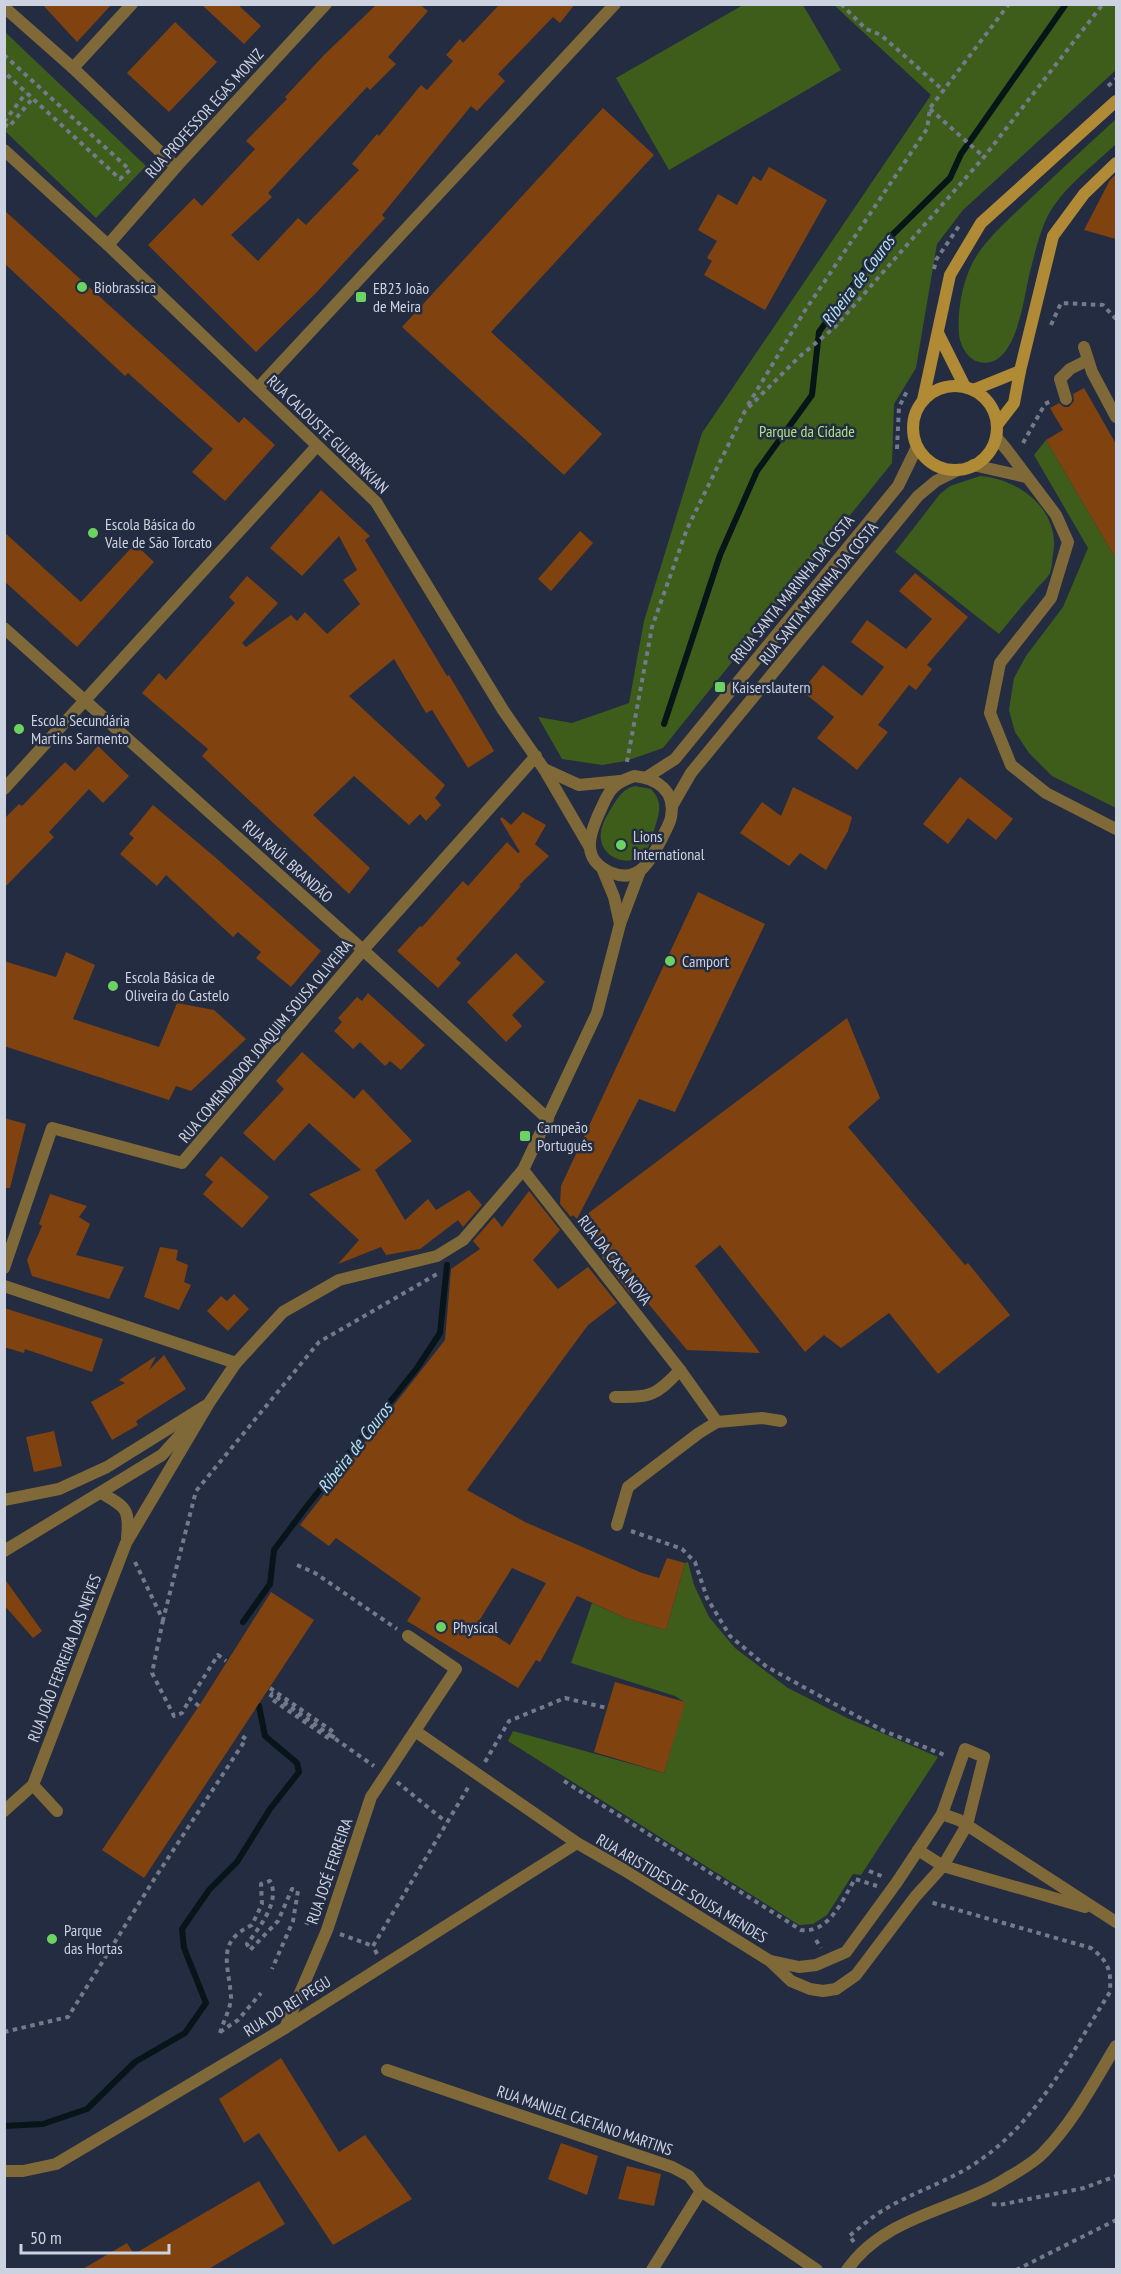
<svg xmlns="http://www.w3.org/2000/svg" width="1121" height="2274" viewBox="0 0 1121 2274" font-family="'PT Sans Narrow',sans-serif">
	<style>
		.green { fill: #3e5d1b }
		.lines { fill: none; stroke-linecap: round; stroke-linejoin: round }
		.stream { stroke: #071418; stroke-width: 6 }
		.building { fill: #804310; fill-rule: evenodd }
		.path { stroke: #737a8c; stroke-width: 4; stroke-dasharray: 4.5 4.5; stroke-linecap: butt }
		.lane { stroke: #806938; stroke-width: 12 }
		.street { stroke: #806938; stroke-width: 12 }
		.secondary { stroke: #b08a35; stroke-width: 12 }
		.poi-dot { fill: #6cd362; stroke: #232c41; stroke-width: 2 }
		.labels { text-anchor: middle; stroke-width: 5; stroke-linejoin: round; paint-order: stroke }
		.street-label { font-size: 16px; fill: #ccd2e0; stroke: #232c41 }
		.poi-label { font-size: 16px; fill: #ccd2e0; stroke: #232c41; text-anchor: start }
		.park-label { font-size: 16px; fill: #afe182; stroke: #232c41 }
		.water-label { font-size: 18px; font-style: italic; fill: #b3e2f3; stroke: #232c41 }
	</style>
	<rect width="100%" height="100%" fill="#232c41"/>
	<g class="green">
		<polygon points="743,5 803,5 841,70 669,170 616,78"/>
		<polygon points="834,5 1116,5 1116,70 963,210 937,244 916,368 894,404 892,463 663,748 626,761 602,765 562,759 538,717 572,723 629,703 644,621 702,433 931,95"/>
		<polygon points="5,32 146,166 96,218 5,131"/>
		<path d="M1116,119V144C1094,165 1066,185 1050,212C1040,229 1035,253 1030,272C1024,295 1017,371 979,362C967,359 960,345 959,334C957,309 963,277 977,255C990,235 1012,216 1030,199C1058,172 1087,146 1116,119Z"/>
		<polygon points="1046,440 1116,559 1116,808 1052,776 1029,753 1015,732 1009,710 1014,678 1026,656 1063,607 1088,548 1034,455"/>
		<path d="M980,476C1020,479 1061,511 1053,554C1052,560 1052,568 1050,573C1047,579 1039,585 1035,591C1023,605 1011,619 999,634L895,552L940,494L950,486Z"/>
		<path d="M635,786L651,789C663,802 660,812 655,827C653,834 651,843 647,849C633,872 597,858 601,832C602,823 608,814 612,807C619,796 623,789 635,786Z"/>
		<polygon points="688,1562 694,1585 709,1617 735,1648 788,1688 847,1718 938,1757 861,1875 853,1874 827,1915 813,1924 799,1925 508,1741 513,1731 664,1773 684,1702 675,1696 571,1663 592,1603 628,1619 666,1630 685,1563"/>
	</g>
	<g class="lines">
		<g class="stream">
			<polyline points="664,724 720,555 757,471 812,395 819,332 881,246 950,178 961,154 1066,4"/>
			<polyline points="243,1622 270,1584 274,1550 307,1506 417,1368 440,1333 447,1265"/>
			<polyline points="4,2126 43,2124 87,2109 135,2062 185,2033 206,2003 184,1948 182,1929 209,1890 237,1862 270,1809 299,1772 297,1763 265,1736 259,1706"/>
		</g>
	</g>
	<g class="building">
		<polygon points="42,4 112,4 77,42"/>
		<polygon points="201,4 237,4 261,26 244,44"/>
		<polygon points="377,4 419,4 428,11 388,57 396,64 370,90 367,87 268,193 272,197 231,235 258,261 298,218 306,225 359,170 352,164 377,134 379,136 421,85 427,90 453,61 446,55 460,39 463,43 500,4 575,4 560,23 553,17 498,74 505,81 477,111 471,106 382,215 385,218 316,293 256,352 148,245 194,198 202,206 255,149 246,141 287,99 285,97 324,55"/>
		<polygon points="175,22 217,62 169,112 127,73"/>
		<polygon points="603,108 654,155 491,332 602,434 564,475 402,327"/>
		<polygon points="769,167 827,200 765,310 704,275 712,261 707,258 717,241 698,230 718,194 737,205 753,176 761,181"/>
		<polygon points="1116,174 1116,239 1084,230 1110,180"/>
		<polygon points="4,210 239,423 244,417 275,445 225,501 192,472 213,449 128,373 125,376 4,263"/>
		<polygon points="1084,388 1116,444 1116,559 1046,440 1063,430 1050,408 1059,403 1064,407 1069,407 1074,401 1073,394"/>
		<polygon points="321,490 370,536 365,540 447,676 449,675 494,751 468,768 432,710 426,713 394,659 349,696 445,785 435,798 441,805 426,821 420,814 409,825 354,776 313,815 370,868 349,894 202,756 208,749 142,693 159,673 166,680 235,603 229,597 247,576 278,603 242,643 246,647 291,615 297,621 305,612 327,634 360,604 343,580 357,570 339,536 302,576 270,548"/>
		<polygon points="580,531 593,543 551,591 538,579"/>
		<polygon points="4,532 81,602 135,544 154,562 77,647 4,581"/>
		<polygon points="915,573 968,617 927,665 932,669 916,690 909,685 878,725 888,732 857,770 817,738 834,717 802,691 823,665 862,696 884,667 851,642 867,620 906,649 932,619 899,591"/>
		<polygon points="98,746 129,776 103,803 89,789 49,832 54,837 4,888 4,819 19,804 22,806 65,762 75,771"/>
		<polygon points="960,777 1013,819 996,840 968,818 948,844 923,824"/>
		<polygon points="793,787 852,817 848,831 826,870 800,853 789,866 740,833 762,802 781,816"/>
		<polygon points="153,805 216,858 321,951 291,987 256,958 261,952 238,932 233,937 166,875 157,886 120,854 134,838 129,834"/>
		<polygon points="523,812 546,825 535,844 549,856 519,885 521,886 456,959 461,963 438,988 397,951 420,926 422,927 463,881 468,886 507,842 518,853 520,852 500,819 502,817 511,825"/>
		<polygon points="698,892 765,924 675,1112 639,1099 577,1219 573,1215 571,1217 560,1204 561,1186"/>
		<polygon points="66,952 95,965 73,1019 159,1047 177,1003 214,1010 246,1039 191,1091 176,1086 169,1100 4,1046 4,961 56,977"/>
		<polygon points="516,953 545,982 512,1015 522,1026 506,1042 467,1002"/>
		<polygon points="368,993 425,1045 401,1070 390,1061 385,1066 360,1042 353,1049 334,1031 342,1022 338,1018 357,997 362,1001"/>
		<polygon points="847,1018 880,1098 848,1127 965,1265 968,1263 1010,1315 938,1374 889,1313 841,1348 824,1335 805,1352 720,1245 695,1266 760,1353 687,1350 636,1289 630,1294 602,1257 606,1253 578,1221"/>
		<polygon points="302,1052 354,1099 363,1089 412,1141 375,1170 405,1220 428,1199 436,1210 469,1190 482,1205 463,1227 458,1220 420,1249 386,1255 381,1247 338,1264 359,1240 309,1194 361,1170 309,1123 274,1161 243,1133 284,1089 276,1081"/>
		<polygon points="4,1118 26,1124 10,1188 4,1188"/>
		<polygon points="221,1156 269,1197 242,1228 203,1194 213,1182 205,1175"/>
		<path d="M529,1191L560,1230L533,1260L558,1289L588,1267L617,1303L588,1325L467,1490L525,1522L642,1573L659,1578L667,1558L685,1563L666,1630L628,1619L577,1596L540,1662L536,1660L518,1688L407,1621L421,1598L336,1538L329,1546L300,1525L445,1340L451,1269L480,1249L473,1241L494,1217L502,1227ZM512,1568L546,1583L510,1645L477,1624Z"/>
		<polygon points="50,1194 87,1206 79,1217 90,1224 76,1255 124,1267 109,1299 32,1276 27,1260 42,1226 39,1224"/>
		<polygon points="160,1247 178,1250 176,1260 188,1265 184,1282 191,1285 179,1310 144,1297"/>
		<polygon points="234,1294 249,1309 228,1331 207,1311 221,1296 227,1301"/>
		<polygon points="4,1308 103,1339 92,1372 25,1349 24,1353 4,1347"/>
		<polygon points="164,1355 186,1389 136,1421 138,1425 112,1440 91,1402 125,1383 119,1380 156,1356 149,1370"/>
		<polygon points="54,1431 62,1466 34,1472 26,1437"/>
		<polygon points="4,1578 42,1631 33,1638 4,1605"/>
		<polygon points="271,1592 314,1620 144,1878 102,1850 199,1706"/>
		<polygon points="615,1682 685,1702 664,1773 594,1752"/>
		<polygon points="281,2058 339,2152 365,2135 412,2199 333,2245 259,2133 244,2143 219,2099"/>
		<polygon points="561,2143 598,2156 587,2195 548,2179"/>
		<polygon points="627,2166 661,2174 654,2206 618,2199"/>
		<polygon points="259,2181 285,2224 207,2270 81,2270 127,2243 134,2254"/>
	</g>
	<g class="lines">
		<g class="path">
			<polyline points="841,4 866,29 881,35 944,91"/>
			<polyline points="4,55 130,170 120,179 4,72"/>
			<polyline points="1108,86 1116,79"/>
			<polyline points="930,109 984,157"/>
			<polyline points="4,122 26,93"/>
			<polyline points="4,124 9,127 32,99"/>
			<polyline points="934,269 936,260 959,226"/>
			<polyline points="1051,325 1061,303 1103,305 1116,319"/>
			<polyline points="748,405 804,312 927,129 930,108 1009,4"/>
			<polyline points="1023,443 1045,404 1053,400"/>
			<polyline points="897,449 899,407 908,389"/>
			<polyline points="627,762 652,627 687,529 745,411 799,357 835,327 984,157 1103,4"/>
			<polyline points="631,1531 682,1549 695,1562 707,1598 730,1636 767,1667 884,1731 947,1756"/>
			<polyline points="135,1562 163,1620 196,1491 319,1342 437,1274"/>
			<polyline points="297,1565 315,1573 397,1629"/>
			<polyline points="163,1620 152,1673 174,1716 182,1713 190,1699"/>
			<polyline points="270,1688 335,1733 331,1740 270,1698 272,1694 361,1757 374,1766"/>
			<polyline points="199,1706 190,1699 218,1655 226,1661"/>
			<polyline points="485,1762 509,1721 565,1698 607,1708"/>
			<path d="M564,1781L801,1930C829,1934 843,1899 855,1879L877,1886"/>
			<polyline points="397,1782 446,1822"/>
			<polyline points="869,1871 884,1877"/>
			<polyline points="305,1922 313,1925"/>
			<polyline points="340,1934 373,1946"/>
			<polyline points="816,1940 821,1948"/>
			<polyline points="377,1954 373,1946 469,1786"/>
			<polyline points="4,2032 68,2017 153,1881 246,1739 239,1734"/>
			<polyline points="220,2032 238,2020 261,1993"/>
			<path d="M220,2033C223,2022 231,2008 231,1997C229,1965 215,1942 252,1925L262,1904L261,1884L270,1881C281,1901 259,1928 247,1944L250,1950L278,1921L292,1889L298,1891L293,1921L272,1969"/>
			<polyline points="992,2204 999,2205 1084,2188 1116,2176"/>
			<path d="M854,2242L849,2236C860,2228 870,2218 882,2211C914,2191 952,2181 983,2158C1040,2117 1073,2050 1110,1992C1111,1970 1109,1962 1091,1948L930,1902"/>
			<polyline points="1016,2270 1116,2220"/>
		</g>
		<g class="lane">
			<polyline points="73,68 132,4"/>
			<polyline points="1066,399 1060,379 1070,369 1088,360"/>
		</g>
		<g class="street">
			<polyline points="4,7 73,68 176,167"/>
			<polyline points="4,150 108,245 376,502 503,710 544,769 589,846"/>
			<polyline points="108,245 176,167 326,4"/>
			<polyline points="1084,347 1092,372 1116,417"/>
			<polyline points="258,388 615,4"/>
			<polyline points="996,437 1007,450 1056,515 1068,542 1051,598 1000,663 990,713 1011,765 1046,793 1116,829"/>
			<polyline points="973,465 1026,477"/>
			<polyline points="4,628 363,950 548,1119"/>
			<polyline points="544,769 579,785 620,781"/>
			<path d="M634,776C657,778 676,791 671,817C670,824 665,831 662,838C652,858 640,884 612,873C580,860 589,835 600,811C604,803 607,793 614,787C620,781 626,779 634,776Z"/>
			<polyline points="647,777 675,759 898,486 917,447"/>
			<polyline points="4,789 317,446"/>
			<polyline points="672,806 691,773 918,496 936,481 958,470"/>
			<polyline points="602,868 614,897 620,924"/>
			<path d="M523,1170L680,1370C655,1397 650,1397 615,1397"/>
			<polyline points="4,1268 52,1128 182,1163 363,950 536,756"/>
			<polyline points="4,1286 236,1363"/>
			<polyline points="680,1370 717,1422 762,1418 781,1421"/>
			<path d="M101,1493C126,1507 130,1509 127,1538"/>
			<polyline points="4,1500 59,1489 107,1467 205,1406"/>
			<polyline points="617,1525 628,1487 699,1433 717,1422"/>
			<polyline points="4,1551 162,1455 190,1424"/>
			<polyline points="415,1731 577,1843 624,1870 770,1961 791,1981 810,1989 823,1991 836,1989 856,1975 915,1897 943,1866 967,1825 984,1757 965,1749 942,1814"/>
			<polyline points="33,1785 57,1811"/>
			<polyline points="4,1811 33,1785 126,1543 209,1403 236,1363 283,1312 339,1280 437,1256 463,1240 523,1170 597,1013 620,924 640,871"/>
			<polyline points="918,1850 943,1866 1085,1907"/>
			<polyline points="771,1961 799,1967 816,1965 846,1952 897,1882 942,1814 959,1820 1116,1922"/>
			<polyline points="285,2028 327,1930 371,1797 456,1669 408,1636"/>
			<polyline points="387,2070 672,2167 689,2176 701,2191 817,2270"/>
			<polyline points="4,2171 23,2171 56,2164 285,2028 577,1843"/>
			<polyline points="652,2270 701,2191"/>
			<path d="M847,2270C885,2215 955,2211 1007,2178C1019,2171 1035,2162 1044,2152C1074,2121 1094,2082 1116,2046"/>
		</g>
		<g class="secondary">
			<polyline points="938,333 965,387"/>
			<circle cx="955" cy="428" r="42"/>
			<polyline points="973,390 1020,371"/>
			<polyline points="923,400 950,275 981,223 1116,101"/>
			<polyline points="997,425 1014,403 1020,371 1053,236 1084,194 1116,163"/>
		</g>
	</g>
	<g class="poi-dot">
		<circle cx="82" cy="287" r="6"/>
		<rect x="355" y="291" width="12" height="12" rx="3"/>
		<circle cx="93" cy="533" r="6"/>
		<rect x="714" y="681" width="12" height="12" rx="3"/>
		<circle cx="19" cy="729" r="6"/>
		<circle cx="621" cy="845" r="6"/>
		<circle cx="670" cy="961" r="6"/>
		<circle cx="113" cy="986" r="6"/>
		<rect x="519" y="1130" width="12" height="12" rx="3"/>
		<circle cx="441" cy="1627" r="6"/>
		<circle cx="52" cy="1939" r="6"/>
	</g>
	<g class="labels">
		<g class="street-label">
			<text transform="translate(204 113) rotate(-48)" y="6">RUA PROFESSOR EGAS MONIZ</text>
			<text transform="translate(328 434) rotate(44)" y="6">RUA CALOUSTE GULBENKIAN</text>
			<text transform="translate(792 589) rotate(-51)" y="6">RRUA SANTA MARINHA DA COSTA</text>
			<text transform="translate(818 593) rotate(-51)" y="6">RUA SANTA MARINHA DA COSTA</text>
			<text transform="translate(288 861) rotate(42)" y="6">RUA RAÚL BRANDÃO</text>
			<text transform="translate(265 1041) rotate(-50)" y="6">RUA COMENDADOR JOAQUIM SOUSA OLIVEIRA</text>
			<text transform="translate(615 1260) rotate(52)" y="6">RUA DA CASA NOVA</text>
			<text transform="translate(64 1658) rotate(-69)" y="6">RUA JOÃO FERREIRA DAS NEVES</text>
			<text transform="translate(329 1871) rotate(-71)" y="6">RUA JOSÉ FERREIRA</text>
			<text transform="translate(682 1888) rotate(31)" y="6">RUA ARISTIDES DE SOUSA MENDES</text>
			<text transform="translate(287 2006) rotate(-32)" y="6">RUA DO REI PEGU</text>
			<text transform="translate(585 2120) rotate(19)" y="6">RUA MANUEL CAETANO MARTINS</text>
		</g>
		<g class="poi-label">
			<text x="94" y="293">Biobrassica</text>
			<text x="373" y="294">EB23 João<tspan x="373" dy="18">de Meira</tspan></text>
			<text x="105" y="530">Escola Básica do<tspan x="105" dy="18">Vale de São Torcato</tspan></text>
			<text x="732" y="693">Kaiserslautern</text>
			<text x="31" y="726">Escola Secundária<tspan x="31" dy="18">Martins Sarmento</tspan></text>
			<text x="633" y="842">Lions<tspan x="633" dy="18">International</tspan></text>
			<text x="682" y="967">Camport</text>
			<text x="125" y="983">Escola Básica de<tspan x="125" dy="18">Oliveira do Castelo</tspan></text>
			<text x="537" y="1133">Campeão<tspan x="537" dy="18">Português</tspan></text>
			<text x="453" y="1633">Physical</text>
			<text x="64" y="1936">Parque<tspan x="64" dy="18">das Hortas</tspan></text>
		</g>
		<g class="park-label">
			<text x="807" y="437">Parque da Cidade</text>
		</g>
		<g class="water-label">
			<text transform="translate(858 281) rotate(-53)" y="6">Ribeira de Couros</text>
			<text transform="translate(355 1448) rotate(-52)" y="6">Ribeira de Couros</text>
		</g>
	</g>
	<rect width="1121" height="2274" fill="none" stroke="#ccd2e0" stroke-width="12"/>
	<path d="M21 2244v9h148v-9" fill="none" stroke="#ccd2e0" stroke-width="3"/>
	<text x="30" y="2244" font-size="18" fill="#ccd2e0" stroke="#232c41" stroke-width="4.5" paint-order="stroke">50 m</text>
</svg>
